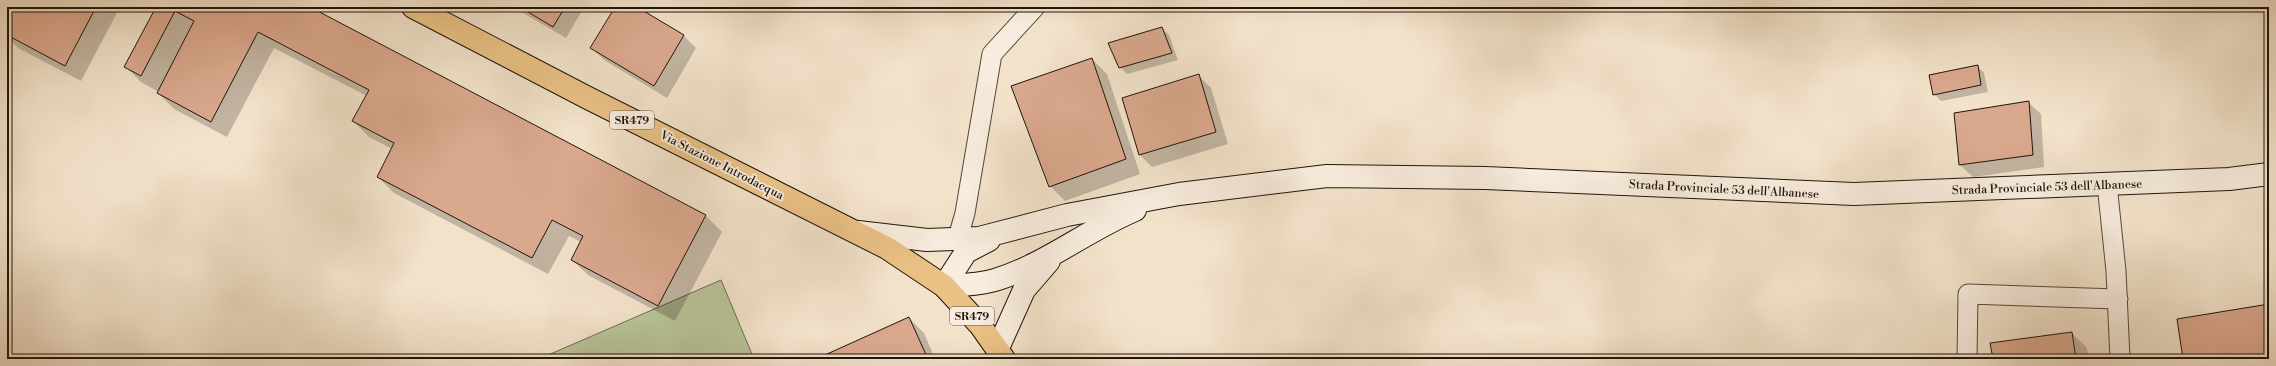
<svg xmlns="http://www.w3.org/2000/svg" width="2276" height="366" viewBox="0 0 2276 366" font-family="'Libre Bodoni',serif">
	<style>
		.green { fill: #b8c498; stroke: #6c6c52 }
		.shadow { fill: #0003 }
		.building { fill: #daa88d; stroke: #1f150b }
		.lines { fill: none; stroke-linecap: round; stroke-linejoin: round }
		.service-casing { stroke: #54483b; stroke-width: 21 }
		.secondary-casing { stroke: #1f150b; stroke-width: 24 }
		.primary-casing { stroke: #1f150b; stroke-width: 24 }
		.service { stroke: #f7ecdd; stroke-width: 19 }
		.secondary { stroke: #f7ecdd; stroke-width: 22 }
		.primary { stroke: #e9c185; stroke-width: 22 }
		.labels { text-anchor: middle; stroke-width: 3.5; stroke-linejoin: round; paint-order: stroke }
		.shield { fill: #f7ecdd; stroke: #60564a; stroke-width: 1 }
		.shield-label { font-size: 11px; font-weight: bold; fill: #1f150b }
		.street-label { font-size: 12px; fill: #1f150b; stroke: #f7ecdd }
	</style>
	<rect width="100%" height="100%" fill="#f2e2ca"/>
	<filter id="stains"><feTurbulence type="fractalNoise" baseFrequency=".005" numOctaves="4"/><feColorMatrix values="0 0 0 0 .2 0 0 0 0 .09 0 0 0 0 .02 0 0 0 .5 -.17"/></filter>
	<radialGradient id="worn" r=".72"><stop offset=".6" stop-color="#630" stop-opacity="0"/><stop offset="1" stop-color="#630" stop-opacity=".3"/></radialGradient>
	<polygon class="green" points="721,280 754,359 539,359"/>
	<g class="shadow">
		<polygon points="16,7 120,7 81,81 18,48 7,37 7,23"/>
		<polygon points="149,7 308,7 706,216 722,232 675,321 588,275 572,260 581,242 569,236 548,274 394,193 378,177 392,149 369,137 353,121 367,96 274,48 227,137 174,109 158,93 159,92 141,82 125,66 155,10"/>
		<polygon points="513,7 584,7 566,38"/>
		<polygon points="616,7 635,7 684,36 696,48 667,98 604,60 592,48"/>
		<polygon points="1162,28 1169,35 1178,60 1127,74 1120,67"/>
		<polygon points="1092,59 1107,74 1140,174 1065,201 1050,186"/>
		<polygon points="1977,66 1984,73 1988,92 1941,101 1934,94"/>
		<polygon points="1199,76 1211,88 1228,144 1152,167 1140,155"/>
		<polygon points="2028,102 2041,114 2044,167 1973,177 1960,165 1955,113"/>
		<polygon points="909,318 924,333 935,359 818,359"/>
		<polygon points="2072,333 2087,348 2088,359 1994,359"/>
	</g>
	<g class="building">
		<polygon points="14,7 96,7 65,66 7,35 7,21"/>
		<polygon points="156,7 310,7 706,215 658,306 571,260 583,236 552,220 532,258 377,177 394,143 352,121 369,90 258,32 211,122 157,93 194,21 175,11 141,76 124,67"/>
		<polygon points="520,7 565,7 553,27"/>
		<polygon points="615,7 637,7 684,35 654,86 590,48"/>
		<polygon points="1162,27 1172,53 1119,68 1108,43"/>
		<polygon points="1092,58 1126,159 1049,187 1011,86"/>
		<polygon points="1978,65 1981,85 1933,95 1929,75"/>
		<polygon points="1199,74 1216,132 1139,155 1122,98"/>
		<polygon points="2029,101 2033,155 1959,165 1954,113"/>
		<polygon points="2269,304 2269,359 2183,359 2177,319"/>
		<polygon points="909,317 928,359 816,359"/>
		<polygon points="2072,332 2076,359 1993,359 1990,343"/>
	</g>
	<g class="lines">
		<g class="service-casing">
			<g id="service">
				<polyline points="2107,184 2116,271 2120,359"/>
				<polyline points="957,241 965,213 992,54 1035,7"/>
				<polyline points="1967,359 1968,294 2118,299"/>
			</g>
		</g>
		<g class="secondary-casing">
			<g id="secondary">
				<polyline points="858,232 927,240 979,238 1067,215 1179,194 1327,176 1485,178 1854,194 2229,179 2269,174"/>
				<path d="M944,286C961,285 978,285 995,280C1045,265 1087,230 1135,210"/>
				<polyline points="944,286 966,252 989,240"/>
				<polyline points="998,348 1024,290 1049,261"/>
			</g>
		</g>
		<g class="primary-casing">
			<polyline id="primary" points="413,7 588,98 887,248 944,286 980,325 1004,359"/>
		</g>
		<use href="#service" class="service"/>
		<use href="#secondary" class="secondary"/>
		<use href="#primary" class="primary"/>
	</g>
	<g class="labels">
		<g class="shield">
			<rect x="610" y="111" width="44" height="18" rx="3"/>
			<rect x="950" y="307" width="44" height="18" rx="3"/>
		</g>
		<g class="shield-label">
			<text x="632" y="124">SR479</text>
			<text x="972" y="320">SR479</text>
		</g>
		<g class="street-label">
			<text transform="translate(722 165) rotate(27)" y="4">Via Stazione Introdacqua</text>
			<text transform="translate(2047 187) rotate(-2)" y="4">Strada Provinciale 53 dell'Albanese</text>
			<text transform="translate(1724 189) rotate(3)" y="4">Strada Provinciale 53 dell'Albanese</text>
		</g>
	</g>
	<rect width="2276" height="366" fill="none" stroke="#f2e2ca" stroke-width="24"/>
	<rect x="8" y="8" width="2260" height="350" fill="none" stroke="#1f150b" stroke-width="2"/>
	<rect x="12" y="12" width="2252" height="342" fill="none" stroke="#1f150b"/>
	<rect width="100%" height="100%" filter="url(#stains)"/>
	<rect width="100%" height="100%" fill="url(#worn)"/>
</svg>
